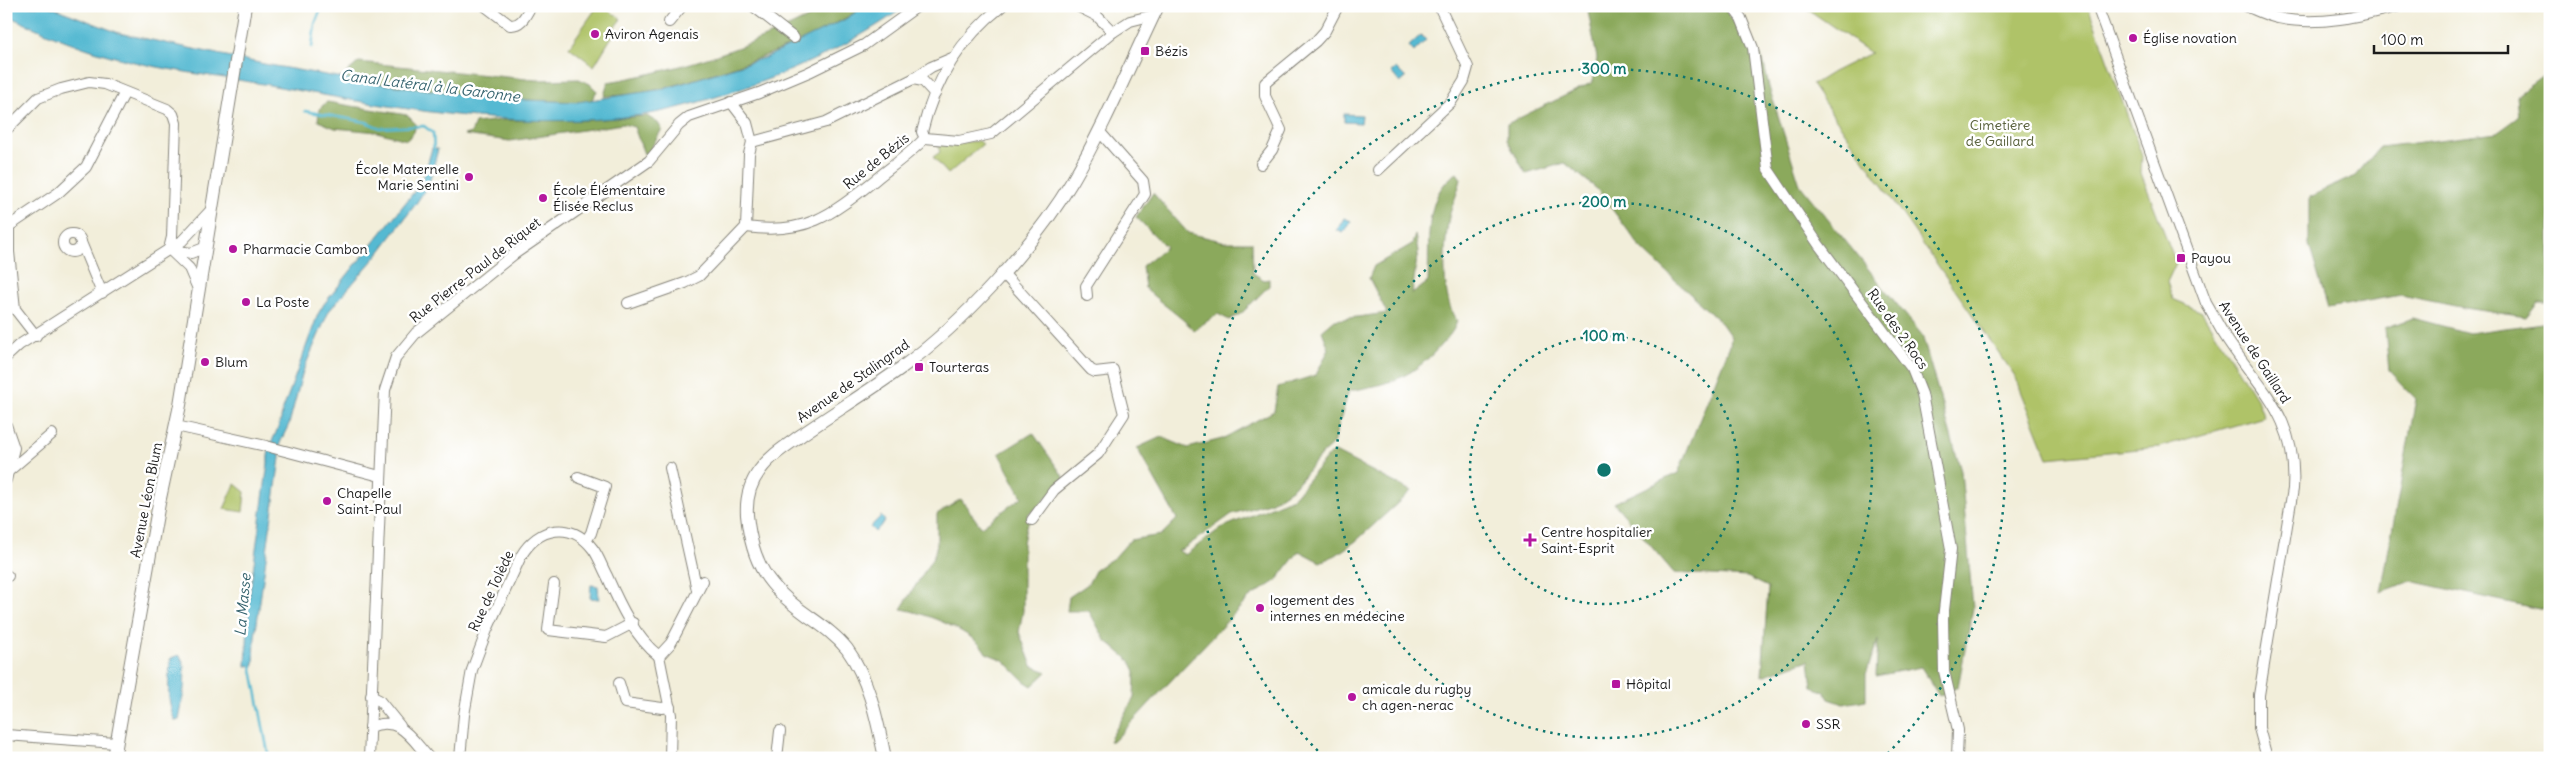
<svg xmlns="http://www.w3.org/2000/svg" width="2556" height="764" viewBox="0 0 2556 764" font-family="Delius,sans-serif">
	<style>
		.green { fill: #afc367; stroke: #667042 }
		.forest { fill: #8ba95c; stroke: #54623c }
		.water { fill: #54b9d2; stroke: #386a77 }
		.lines { fill: none; stroke-linecap: round; stroke-linejoin: round }
		.stream { stroke: #54b9d2; stroke-width: 2.5 }
		.minor-casing { stroke: #87857b; stroke-width: 12 }
		.major-casing { stroke: #87857b; stroke-width: 14 }
		.minor { stroke: #fff; stroke-width: 10 }
		.major { stroke: #fff; stroke-width: 12 }
		.ring { fill: none; stroke: #0f766e; stroke-width: 2.5; stroke-dasharray: 2.5 5 }
		.poi-dot { fill: #b5179e; stroke: #fff; stroke-width: 2 }
		.labels { text-anchor: middle; stroke-width: 5; stroke-linejoin: round; paint-order: stroke }
		.poi-label { font-size: 14px; fill: #1c1c1c; stroke: #fff; text-anchor: start }
		.park-label { font-size: 14px; fill: #575f3a; stroke: #fff }
		.street-label { font-size: 14px; fill: #1c1c1c; stroke: #fff }
		.water-label { font-size: 15px; font-style: italic; fill: #35636e; stroke: #fff }
		.centre { fill: #0f766e; stroke: #fff; stroke-width: 2.5 }
		.ring-label { font-size: 15px; text-anchor: middle; font-weight: bold; fill: #0f766e; stroke: #fff; stroke-width: 5; stroke-linejoin: round; paint-order: stroke }
	</style>
	<rect width="100%" height="100%" fill="#fff"/>
	<filter id="ink" filterUnits="userSpaceOnUse"><feTurbulence type="fractalNoise" baseFrequency=".02" numOctaves="2"/><feDisplacementMap in="SourceGraphic" scale="10" xChannelSelector="R" yChannelSelector="G"/><feConvolveMatrix kernelMatrix="1 2 1 2 8 2 1 2 1" color-interpolation-filters="sRGB"/></filter>
	<filter id="wash" filterUnits="userSpaceOnUse"><feTurbulence type="fractalNoise" baseFrequency=".0096" numOctaves="4" result="noise"/><feDisplacementMap in="SourceGraphic" scale="20" xChannelSelector="R" yChannelSelector="G"/><feGaussianBlur stdDeviation="1.12" result="paint"/><feColorMatrix in="noise" values="0 0 0 0 0 0 0 0 0 0 0 0 0 0 0 0 0 1.4 0 .05"/><feComposite in="paint" operator="in"/></filter>
	<g filter="url(#wash)">
		<rect width="100%" height="100%" fill="#f2eeda"/>
		<g class="green">
			<polygon points="1803,6 2088,6 2142,156 2141,173 2176,263 2167,282 2173,299 2202,312 2257,400 2264,417 2159,447 2048,458 2015,376 1812,85 1833,72 1871,53"/>
			<polygon points="597,7 604,7 621,19 614,28 616,30 594,66 569,47"/>
			<polygon points="979,141 983,144 948,174 933,157 940,152 937,144"/>
			<polygon points="235,484 245,492 243,512 224,509"/>
		</g>
		<g class="forest">
			<path d="M831,6H865C817,38 763,58 708,75C674,86 641,96 604,96L608,82C686,69 761,43 831,6Z"/>
			<polygon points="1587,6 1722,6 1763,60 1769,87 1800,185 1922,335 1961,471 1973,608 1958,687 1939,696 1921,667 1876,676 1878,640 1866,674 1866,700 1844,704 1829,699 1824,691 1812,687 1809,660 1762,676 1768,587 1747,577 1674,573 1614,503 1678,473 1730,345 1731,337 1722,324 1641,248 1597,189 1565,163 1526,174 1507,140 1507,124 1593,82 1597,58"/>
			<polygon points="359,62 536,80 579,79 590,84 597,91 591,101 577,102 500,99 347,79 346,73"/>
			<polygon points="2550,71 2550,302 2538,302 2526,317 2465,308 2401,295 2328,308 2309,245 2309,197 2355,176 2380,147 2497,133 2519,117 2517,95"/>
			<polygon points="327,102 407,115 416,124 414,132 407,140 377,132 335,128 318,121 319,109"/>
			<polygon points="647,116 658,123 662,129 650,150 644,154 634,127 623,124 510,141 464,135 471,133 475,123 502,120 585,120"/>
			<path d="M1457,173L1461,179C1458,194 1450,208 1448,223C1444,250 1441,299 1457,321C1454,332 1447,338 1440,346C1412,378 1390,384 1349,391L1333,444L1322,454L1294,487L1272,502L1232,514L1183,549L1178,550L1185,555L1221,528L1293,498L1328,456L1335,452L1411,491L1356,541L1336,555L1320,562L1299,551L1277,580L1249,598L1114,741H1109L1134,698L1135,671L1130,661L1105,640L1089,611H1067L1069,597L1088,584L1096,569L1115,557L1130,540L1161,535L1177,519L1137,448L1161,437L1188,448L1222,439L1274,411L1278,387L1316,375L1329,349L1322,331L1335,320L1387,313L1369,278L1374,266L1412,244L1415,235L1418,251L1412,294L1428,282C1430,246 1422,194 1457,173Z"/>
			<path d="M1153,193L1188,233L1226,242H1252L1253,273L1264,280L1269,279V286L1242,313L1229,320L1218,314L1194,330C1178,314 1160,303 1145,288L1142,266L1166,247L1136,217Z"/>
			<polygon points="2412,318 2469,333 2542,323 2550,327 2548,611 2411,581 2381,592 2416,399 2389,371 2385,328"/>
			<path d="M1033,433L1065,479L1036,509L1028,514L1030,520L1026,527L1023,543V611L1019,632L1032,666L1047,672L1032,686L1024,681L1003,660L986,653C977,633 923,612 901,609L934,556L937,544V514L961,499L981,527L1022,497L999,454Z"/>
		</g>
		<g class="water">
			<path d="M6,6H49L119,33L264,64L365,82L500,99L577,102L664,89L767,57L844,20L865,6H906C847,48 785,76 716,97C689,105 662,113 634,116C512,131 388,107 269,85C217,76 163,71 111,56C75,46 41,31 6,15Z"/>
			<polygon points="1421,35 1426,40 1414,52 1409,46"/>
			<polygon points="1396,68 1406,78 1400,83 1391,72"/>
			<polygon points="1344,114 1362,115 1361,123 1344,122"/>
			<path d="M432,148L438,149L429,184L415,205L378,254L329,311L303,371L289,424L280,443V458L255,637L254,665L246,666L249,599L268,463C266,444 281,430 282,412L318,314L324,304L418,187L425,173Z"/>
			<polygon points="1344,218 1351,221 1343,233 1337,230"/>
			<polygon points="881,516 885,521 875,532 870,527"/>
			<polygon points="591,585 598,586 599,599 590,598"/>
			<path d="M179,655C190,665 182,705 179,720L175,721C166,701 168,678 171,658Z"/>
		</g>
		<g class="lines">
			<g class="stream">
				<polyline points="312,47 315,24 322,6"/>
				<polyline points="305,111 366,122 380,128 424,126 433,133 434,152"/>
				<polyline points="251,664 269,758"/>
			</g>
		</g>
	</g>
	<g filter="url(#ink)">
		<g class="lines">
			<g class="minor-casing">
				<g id="minor">
					<path d="M485,6L510,25C522,26 526,14 531,6"/>
					<polyline points="753,6 794,38"/>
					<polyline points="1077,6 1097,16 1113,32"/>
					<polyline points="1732,6 1741,18 1753,48 1768,169 1819,245 1912,369 1922,394 1951,549 1943,619 1944,671 1958,730 1957,758"/>
					<path d="M2097,6L2206,303C2212,313 2217,323 2223,333C2258,389 2298,415 2293,489L2259,695V728L2267,758"/>
					<path d="M2246,6C2256,10 2267,16 2278,18C2318,27 2361,16 2400,6"/>
					<polyline points="669,22 682,6"/>
					<polyline points="913,79 931,67 952,58"/>
					<path d="M731,102L747,123L752,142L749,154L746,227C806,235 830,216 875,180C892,166 910,154 925,138L959,141L991,134L1113,32L1130,21L1154,15"/>
					<polyline points="6,130 38,98 61,89 89,82 105,84 167,109 173,114 176,123 172,237 169,249"/>
					<path d="M925,138L922,132C934,82 961,38 1002,6"/>
					<polyline points="752,142 826,122 913,79 923,81 935,94"/>
					<polyline points="1261,164 1272,150 1281,130 1265,96 1265,83 1316,41 1325,31 1338,6"/>
					<polyline points="1378,170 1451,102 1464,81 1468,67 1439,6"/>
					<circle cx="72" cy="243" r="9"/>
					<polyline points="80,240 102,293"/>
					<polyline points="169,249 189,268 198,289"/>
					<polyline points="172,250 191,253 204,248"/>
					<polyline points="1002,272 1091,370 1095,372 1113,370 1124,414 1098,454 1054,490 1032,520"/>
					<polyline points="1087,296 1086,286 1145,194 1143,181 1099,131"/>
					<polyline points="628,303 685,283 699,276 746,227"/>
					<polyline points="36,336 15,309 9,252 9,226 58,193 86,167 124,94"/>
					<polyline points="6,357 19,345 182,241 211,210"/>
					<polyline points="6,425 14,448 6,480"/>
					<polyline points="176,426 266,446 380,476"/>
					<polyline points="670,468 697,590"/>
					<polyline points="10,470 52,434"/>
					<polyline points="578,477 605,487 591,533 586,541"/>
					<polyline points="6,575 8,576"/>
					<polyline points="554,584 548,630 606,637 633,623"/>
					<polyline points="659,656 671,715 670,758"/>
					<polyline points="659,656 671,643 703,581"/>
					<polyline points="619,683 625,703 662,708 670,707"/>
					<polyline points="371,696 379,700 400,726"/>
					<path d="M370,727C400,715 411,738 429,758"/>
					<polyline points="6,735 116,743"/>
					<polyline points="369,758 385,390 396,357 416,333 513,255 649,161 679,125 689,117 759,93 809,72 864,45 918,6"/>
					<path d="M460,758L464,715L472,670L487,630L521,556C538,527 571,520 593,549C599,557 602,567 607,576C619,603 635,638 659,656"/>
					<polyline points="777,758 780,731"/>
				</g>
			</g>
			<g class="major-casing">
				<g id="major">
					<polyline points="114,758 159,503 180,405 245,6"/>
					<path d="M885,758C877,720 870,681 847,649C836,635 821,625 807,615C768,587 752,564 747,515C746,499 750,483 760,470C770,456 786,446 800,436C833,413 868,392 901,368C963,323 1034,246 1073,180C1105,125 1130,64 1158,6"/>
				</g>
			</g>
			<use href="#minor" class="minor"/>
			<use href="#major" class="major"/>
		</g>
	</g>
	<g class="ring">
		<circle cx="1604" cy="470" r="134"/>
		<circle cx="1604" cy="470" r="268"/>
		<path d="M1323 756A401 401 0 1 1 1885 756"/>
	</g>
	<g class="poi-dot">
		<circle cx="595" cy="34" r="5"/>
		<circle cx="2133" cy="38" r="5"/>
		<rect x="1140" y="46" width="10" height="10" rx="2.5"/>
		<circle cx="469" cy="177" r="5"/>
		<circle cx="543" cy="198" r="5"/>
		<circle cx="233" cy="249" r="5"/>
		<rect x="2176" y="253" width="10" height="10" rx="2.5"/>
		<circle cx="246" cy="302" r="5"/>
		<circle cx="205" cy="362" r="5"/>
		<rect x="914" y="362" width="10" height="10" rx="2.5"/>
		<circle cx="327" cy="501" r="5"/>
		<path d="M1527.5 532.5h5v5h5v5h-5v5h-5v-5h-5v-5h5z"/>
		<circle cx="1260" cy="608" r="5"/>
		<rect x="1611" y="679" width="10" height="10" rx="2.5"/>
		<circle cx="1352" cy="697" r="5"/>
		<circle cx="1806" cy="724" r="5"/>
	</g>
	<g class="labels">
		<g class="poi-label">
			<text x="605" y="39">Aviron Agenais</text>
			<text x="2143" y="43">Église novation</text>
			<text x="1155" y="56">Bézis</text>
			<text x="459" y="174" text-anchor="end">École Maternelle<tspan x="459" dy="16">Marie Sentini</tspan></text>
			<text x="553" y="195">École Élémentaire<tspan x="553" dy="16">Élisée Reclus</tspan></text>
			<text x="243" y="254">Pharmacie Cambon</text>
			<text x="2191" y="263">Payou</text>
			<text x="256" y="307">La Poste</text>
			<text x="215" y="367">Blum</text>
			<text x="929" y="372">Tourteras</text>
			<text x="337" y="498">Chapelle<tspan x="337" dy="16">Saint-Paul</tspan></text>
			<text x="1541" y="537">Centre hospitalier<tspan x="1541" dy="16">Saint-Esprit</tspan></text>
			<text x="1270" y="605">logement des<tspan x="1270" dy="16">internes en médecine</tspan></text>
			<text x="1626" y="689">Hôpital</text>
			<text x="1362" y="694">amicale du rugby<tspan x="1362" dy="16">ch agen-nerac</tspan></text>
			<text x="1816" y="729">SSR</text>
		</g>
		<g class="park-label">
			<text x="2000" y="130">Cimetière<tspan x="2000" dy="16">de Gaillard</tspan></text>
		</g>
		<g class="street-label">
			<text transform="translate(876 161) rotate(-39)" y="5">Rue de Bézis</text>
			<text transform="translate(475 270) rotate(-38)" y="5">Rue Pierre-Paul de Riquet</text>
			<text transform="translate(1898 329) rotate(55)" y="5">Rue des 2 Rocs</text>
			<text transform="translate(2255 352) rotate(57)" y="5">Avenue de Gaillard</text>
			<text transform="translate(853 381) rotate(-35)" y="5">Avenue de Stalingrad</text>
			<text transform="translate(146 500) rotate(-79)" y="5">Avenue Léon Blum</text>
			<text transform="translate(491 591) rotate(-65)" y="5">Rue de Tolède</text>
		</g>
		<g class="water-label">
			<text transform="translate(430 86) rotate(7)" y="5">Canal Latéral à la Garonne</text>
			<text transform="translate(243 605) rotate(-85)" y="5">La Masse</text>
		</g>
	</g>
	<circle cx="1604" cy="470" r="8" class="centre"/>
	<g class="ring-label">
		<text x="1604" y="74">300 m</text>
		<text x="1604" y="207">200 m</text>
		<text x="1604" y="341">100 m</text>
	</g>
	<rect width="2556" height="764" fill="none" stroke="#fff" stroke-width="25"/>
	<path d="M2374 45v8h134v-8" fill="none" stroke="#1c1c1c" stroke-width="2.5"/>
	<text x="2381" y="45" font-size="15" fill="#1c1c1c" stroke="#ffffff" stroke-width="4" paint-order="stroke">100 m</text>
</svg>
